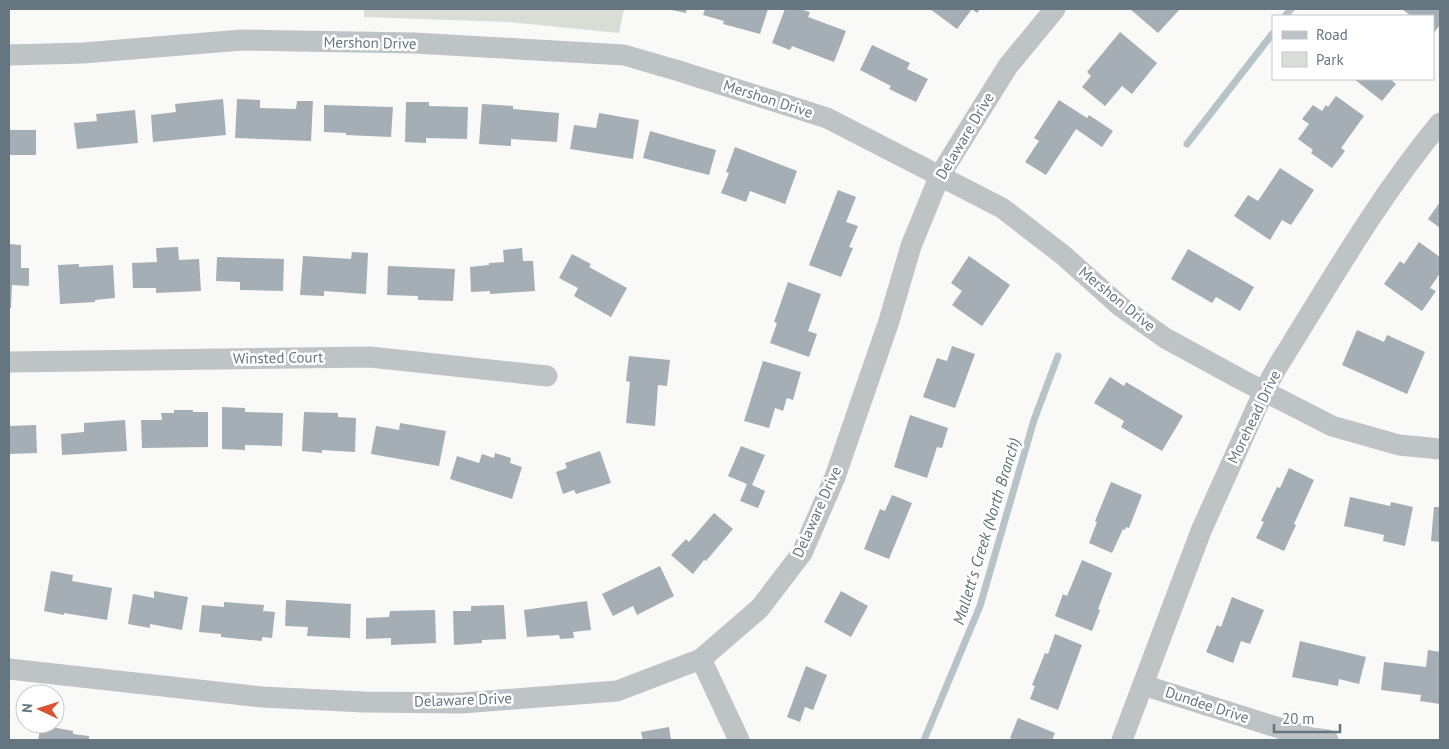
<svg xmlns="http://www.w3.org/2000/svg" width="1449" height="749" viewBox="0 0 1449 749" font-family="'PT Sans',sans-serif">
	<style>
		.green { fill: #d9ddd6 }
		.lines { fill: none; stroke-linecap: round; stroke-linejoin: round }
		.stream { stroke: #b7c3c7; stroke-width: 7 }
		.building { fill: #a5aeb4 }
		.street { stroke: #bec3c6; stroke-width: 21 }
		.labels { text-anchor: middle; stroke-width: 5; stroke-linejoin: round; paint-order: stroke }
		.street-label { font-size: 15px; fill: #667680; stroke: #fff }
		.water-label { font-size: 16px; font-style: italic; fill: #60747a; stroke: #fff }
	</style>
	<rect width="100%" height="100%" fill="#f9f9f7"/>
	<polygon class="green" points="364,9 624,9 619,33 509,22 364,17"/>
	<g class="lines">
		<g class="stream">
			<polyline points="1285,16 1291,9"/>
			<polyline points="1187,144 1273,33"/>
			<polyline points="924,740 980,606 1034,420 1058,356"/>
		</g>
	</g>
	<g class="building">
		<polygon points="667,9 687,9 686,13"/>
		<polygon points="705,9 768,9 760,34 723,24 724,21 703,15"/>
		<polygon points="785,9 800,9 810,12 808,17 846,31 834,62 792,46 790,50 772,43"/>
		<polygon points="930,9 980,9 977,13 972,9 957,29"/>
		<polygon points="1130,9 1180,9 1158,33"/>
		<polygon points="1402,9 1440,9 1440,25 1433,34 1433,16 1411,16"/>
		<polygon points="1120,32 1157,63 1132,94 1122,86 1105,106 1082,87 1091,76 1087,72"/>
		<polygon points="872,45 910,63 907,69 928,79 916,102 889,89 891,86 860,70"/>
		<polygon points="1354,79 1390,79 1396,84 1382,101"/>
		<polygon points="1336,96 1364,116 1341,148 1345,151 1332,168 1311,153 1313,150 1298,139 1309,124 1302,119 1313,105 1322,111 1326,105 1328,107"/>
		<polygon points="223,99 226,135 153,142 151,115 176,112 175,104"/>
		<polygon points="237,99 260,100 260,108 296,109 297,101 313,101 311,141 235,138"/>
		<polygon points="1059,100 1087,118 1089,115 1113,131 1102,147 1076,129 1046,175 1025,162 1039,141 1034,138"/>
		<polygon points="406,102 429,102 429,106 468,107 467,139 426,138 426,143 405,142"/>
		<polygon points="482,104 513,106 513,109 559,113 557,142 511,139 511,146 479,144"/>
		<polygon points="324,105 393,107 391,137 346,135 346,133 324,132"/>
		<polygon points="135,110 138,143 77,149 74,123 97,121 96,114"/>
		<polygon points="599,113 639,120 633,159 570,149 574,125 596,128"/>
		<polygon points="10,130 36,130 36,155 9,155"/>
		<polygon points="650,131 716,150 709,175 643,158"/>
		<polygon points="735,147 797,171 785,204 750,191 746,202 721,193 729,173 726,172"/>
		<polygon points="1280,168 1314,190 1291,225 1282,220 1270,240 1234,216 1248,195 1258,201"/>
		<polygon points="838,190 856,197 846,222 858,226 849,247 853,248 841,277 809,265"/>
		<polygon points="1440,202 1440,228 1428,219"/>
		<polygon points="1419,242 1440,257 1440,273 1430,288 1436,291 1422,311 1384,284 1400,261 1404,264"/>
		<polygon points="9,244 21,245 21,268 29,268 29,286 12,285 11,308 9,308"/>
		<polygon points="178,247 179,260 199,259 201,291 156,293 156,288 133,288 132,263 157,262 156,248"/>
		<polygon points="522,248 523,261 533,261 535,291 490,294 490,291 471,292 470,267 489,265 489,263 504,262 503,250"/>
		<polygon points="1188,249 1254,287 1240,311 1216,297 1212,303 1171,279"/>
		<polygon points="352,252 368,253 366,294 324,291 324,296 300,295 303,256 351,259"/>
		<polygon points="572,254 591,264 589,267 627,288 611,317 574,296 578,288 559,278"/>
		<polygon points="969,256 1010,285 982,326 952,305 962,291 951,283"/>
		<polygon points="217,257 284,259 283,291 240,290 240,282 216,281"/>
		<polygon points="79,264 79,267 113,265 115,298 95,300 95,302 60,304 58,265"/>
		<polygon points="388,266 455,269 453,301 418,300 418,296 387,295"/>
		<polygon points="788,282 821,294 808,331 817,334 809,357 770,343 777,323 774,322"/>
		<polygon points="1357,330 1384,342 1387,335 1425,352 1407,394 1342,365"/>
		<polygon points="952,346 975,354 955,408 923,397 937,358 947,361"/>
		<polygon points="629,356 670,360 667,386 658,385 655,426 626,423 630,382 626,381"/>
		<polygon points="763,361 801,372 793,400 787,398 783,411 775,408 769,428 744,421"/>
		<polygon points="1110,377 1124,386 1126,382 1183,416 1162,451 1121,427 1124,421 1094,403"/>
		<polygon points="222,407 245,408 245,412 283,413 282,446 245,445 245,450 222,449"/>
		<polygon points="174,410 193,410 193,412 208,412 208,447 142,448 141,420 162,420 161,413 174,413"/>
		<polygon points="304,412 338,413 338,417 356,418 355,452 322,450 322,453 302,451"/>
		<polygon points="910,415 948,428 942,448 937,447 927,478 894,467"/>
		<polygon points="125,420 127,451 62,455 61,434 84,432 84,423"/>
		<polygon points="400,423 446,431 439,466 371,454 376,426 399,430"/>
		<polygon points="36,425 37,453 9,454 9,426"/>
		<polygon points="741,446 765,455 752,485 765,491 758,508 740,501 747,484 728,476"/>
		<polygon points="600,451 611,483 576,494 574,490 563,494 556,472 567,468 565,463"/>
		<polygon points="495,453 511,458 510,463 522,467 512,499 450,479 457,456 479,463 482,454 494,458"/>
		<polygon points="1289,468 1314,480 1294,524 1296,525 1284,551 1256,538 1264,522 1261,521 1277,487 1280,488"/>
		<polygon points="1111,482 1142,495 1129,528 1126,527 1125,530 1123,529 1112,553 1089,543 1097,522 1095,521"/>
		<polygon points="892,495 912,503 889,559 864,549 880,509 885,511"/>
		<polygon points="1350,497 1390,506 1391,502 1413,507 1405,546 1383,541 1384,535 1344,526"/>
		<polygon points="1434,507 1440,507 1440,542 1431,541"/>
		<polygon points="714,513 733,529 706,561 704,560 693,574 671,555 686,539 689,542"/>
		<polygon points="1082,560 1112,573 1098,609 1100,610 1092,631 1055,616 1063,594 1067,596"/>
		<polygon points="660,566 674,596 637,615 633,606 613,616 602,594"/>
		<polygon points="51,571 73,575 72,581 112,588 107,620 64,613 64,615 44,611"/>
		<polygon points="154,591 188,597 182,630 150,624 150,628 128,624 133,594 154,598"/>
		<polygon points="841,591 868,606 851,637 824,622"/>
		<polygon points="1232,597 1264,610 1250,644 1241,641 1233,663 1206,652 1217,625 1221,627"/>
		<polygon points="286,600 351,604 350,638 307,636 308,627 285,626"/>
		<polygon points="587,601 591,630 573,632 574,638 560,639 559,635 527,637 524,610"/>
		<polygon points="224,602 264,605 263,611 275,612 272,638 262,637 262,641 221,637 221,634 199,632 202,605 224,607"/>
		<polygon points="504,605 506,639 482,640 482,643 454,645 453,611 471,611 471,606"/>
		<polygon points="435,610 436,643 391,645 391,638 366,639 366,618 389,617 390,611"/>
		<polygon points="1055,634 1082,645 1058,710 1030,699 1035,686 1032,685 1045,653 1048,654"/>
		<polygon points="1300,641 1366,657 1359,684 1339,679 1338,686 1292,677"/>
		<polygon points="1428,650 1440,652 1440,704 1420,701 1421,695 1381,690 1384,662 1426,667"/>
		<polygon points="806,666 827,675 813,710 805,707 800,722 787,717"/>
		<polygon points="1018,718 1055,733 1052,740 1015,740 1010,738"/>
		<polygon points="41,725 73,731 73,734 89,736 89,740 38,740"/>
		<polygon points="669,727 671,740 643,740 641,732"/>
	</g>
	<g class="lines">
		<g class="street">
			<polyline points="9,55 83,53 242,40 414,43 624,55 679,71 827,118 1002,208 1063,255 1120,306 1165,338 1242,380 1332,426 1399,445 1440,449"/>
			<polyline points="9,362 370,357 547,376"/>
			<polyline points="701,659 739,740"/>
			<polyline points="9,669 262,697 364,702 462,703 617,691 701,659 760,608 802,553 835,477 889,321 911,246 940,175 1008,66 1055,9"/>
			<polyline points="1143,685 1311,738 1328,740"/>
			<path d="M1122,740L1201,531L1264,391L1276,369C1328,286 1377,199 1440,123"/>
		</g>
	</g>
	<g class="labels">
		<g class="street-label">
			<text transform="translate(370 43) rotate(1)" y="5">Mershon Drive</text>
			<text transform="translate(768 99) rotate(18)" y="5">Mershon Drive</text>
			<text transform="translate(965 136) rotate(-59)" y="5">Delaware Drive</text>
			<text transform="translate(1117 299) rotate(39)" y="5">Mershon Drive</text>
			<text transform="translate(278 358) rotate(-1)" y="5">Winsted Court</text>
			<text transform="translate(1254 417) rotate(-64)" y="5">Morehead Drive</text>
			<text transform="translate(817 512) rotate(-66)" y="5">Delaware Drive</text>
			<text transform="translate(463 700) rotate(-2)" y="5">Delaware Drive</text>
			<text transform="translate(1207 705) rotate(18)" y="5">Dundee Drive</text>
		</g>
		<g class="water-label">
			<text transform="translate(986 531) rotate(-73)" y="6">Mallett's Creek (North Branch)</text>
		</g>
	</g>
	<rect width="1449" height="749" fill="none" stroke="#667680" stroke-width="20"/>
	<rect x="1272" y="15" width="162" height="65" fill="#ffffff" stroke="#c2c8cc"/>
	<rect x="1282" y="31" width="25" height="8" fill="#bec3c6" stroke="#c2c8cc"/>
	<text x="1316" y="40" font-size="15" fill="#667680">Road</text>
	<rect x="1282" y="52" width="25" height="15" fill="#d9ddd6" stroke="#c2c8cc"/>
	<text x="1316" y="65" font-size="15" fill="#667680">Park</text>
	<g transform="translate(40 709) rotate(274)"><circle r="24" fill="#ffffff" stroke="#c2c8cc"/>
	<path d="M0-4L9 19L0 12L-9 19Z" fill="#d95436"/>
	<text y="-8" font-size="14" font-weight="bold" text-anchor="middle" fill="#667680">N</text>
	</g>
	<path d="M1274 724v8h66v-8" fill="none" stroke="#667680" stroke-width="2.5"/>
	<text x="1282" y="724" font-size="15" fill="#667680" stroke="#ffffff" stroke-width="4" paint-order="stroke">20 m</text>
</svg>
